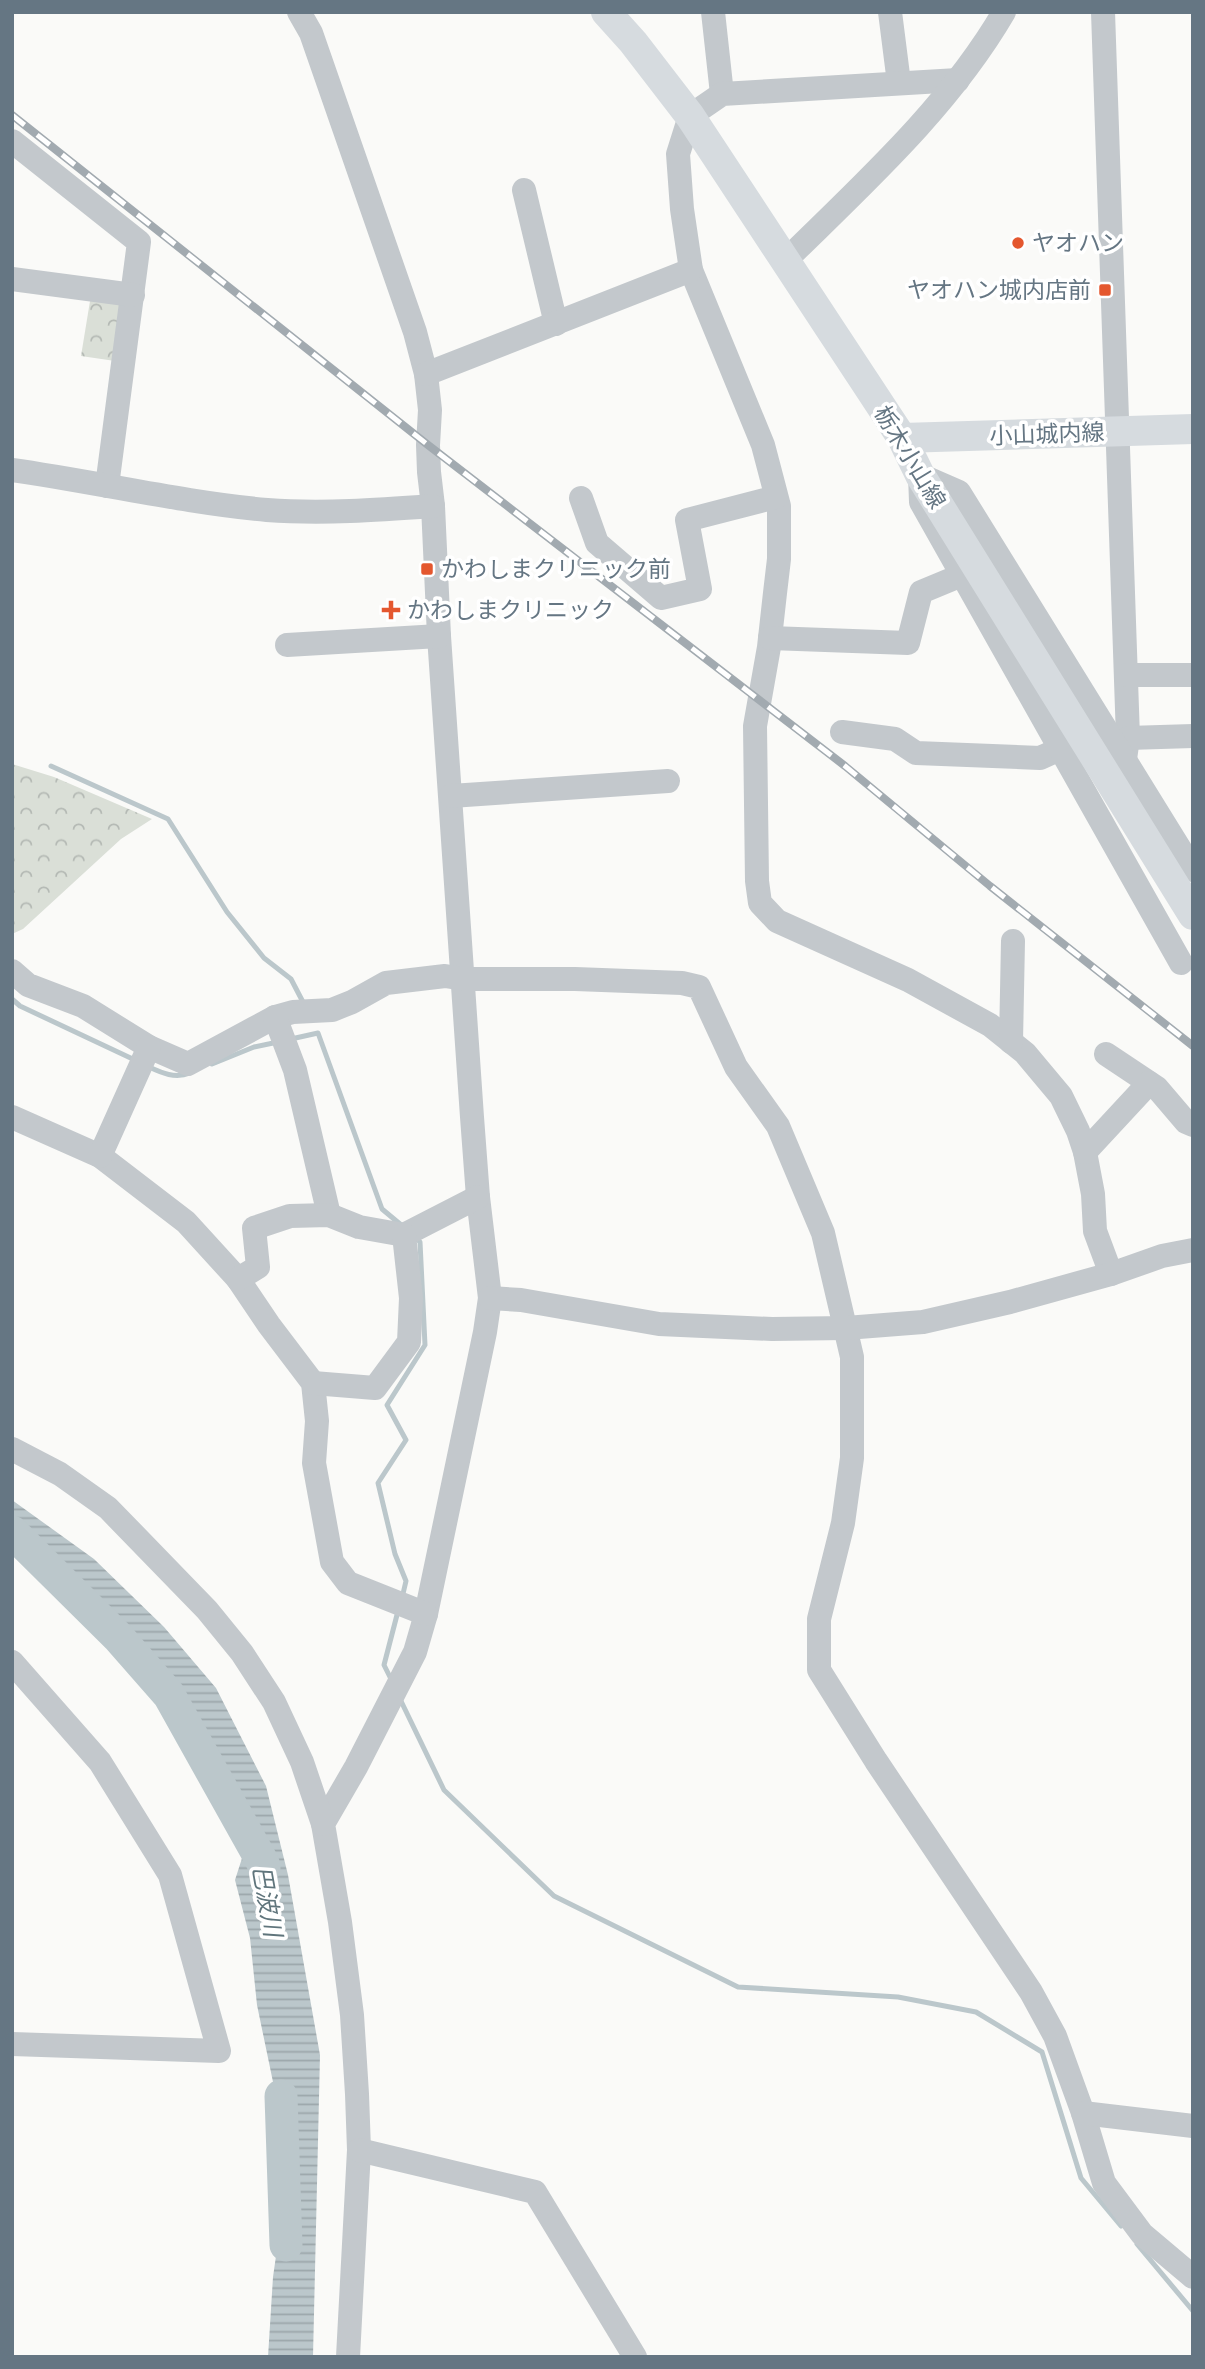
<svg xmlns="http://www.w3.org/2000/svg" width="1205" height="2369" viewBox="0 0 1205 2369" font-family="Rubik,'Noto Sans JP',sans-serif">
	<style>
		.forest { fill: url(#forest-crowns) }
		.water { fill: url(#water-rules) }
		.lines { fill: none; stroke-linecap: round; stroke-linejoin: round }
		.stream { stroke: #bbc7cb; stroke-width: 5 }
		.river { stroke: #bbc7cb; stroke-width: 33 }
		.minor { stroke: #c3c8cc; stroke-width: 24 }
		.major { stroke: #d6dbdf; stroke-width: 30 }
		.rail-casing { stroke: #a2aab0; stroke-width: 8 }
		.rail { stroke: #fff; stroke-width: 5; stroke-dasharray: 16; stroke-linecap: butt }
		.poi-dot { fill: #e4572e; stroke: #fff; stroke-width: 2.5 }
		.labels { text-anchor: middle; stroke-width: 7; stroke-linejoin: round; paint-order: stroke }
		.poi-label { font-size: 23px; fill: #657683; stroke: #fff; text-anchor: start }
		.street-label { font-size: 23px; fill: #657683; stroke: #fff }
		.water-label { font-size: 24px; font-style: italic; fill: #60757c; stroke: #fff }
	</style>
	<defs>
		<pattern id="forest-crowns" width="20" height="18" patternUnits="userSpaceOnUse" patternTransform="scale(1.75)"><rect width="20" height="18" fill="#dadfd7"/><path d="M2 6a3 3 0 1 1 6 0M12 15a3 3 0 1 1 6 0" fill="none" stroke="#b4b9b4"/></pattern>
		<pattern id="water-rules" width="6" height="5" patternUnits="userSpaceOnUse" patternTransform="scale(1.75)"><rect width="6" height="5" fill="#bbc7cb"/><path d="M0 2.5h6" fill="none" stroke="#9ca6aa"/></pattern>
	</defs>
	<rect width="100%" height="100%" fill="#fafaf8"/>
	<g class="forest">
		<polygon points="91,295 124,299 115,361 81,356"/>
		<polygon points="12,764 54,777 152,819 121,839 23,929 12,934"/>
	</g>
	<polygon class="water" points="12,1500 94,1559 164,1627 216,1688 266,1786 288,1875 320,2055 313,2357 268,2357 273,2277 287,2179 278,2106 257,2005 250,1938 235,1880 244,1852 245,1809 219,1758 179,1686 138,1636 79,1586 12,1539"/>
	<g class="lines">
		<g class="stream">
			<polyline points="51,766 168,819 227,912 264,958 291,979 304,1004"/>
			<polyline points="12,999 20,1006 137,1061"/>
			<polyline points="291,1039 318,1033 382,1209 400,1224"/>
			<polyline points="212,1064 254,1047 278,1042"/>
			<path d="M149,1067C162,1073 175,1079 190,1073"/>
			<polyline points="402,1598 406,1581 395,1554 378,1483 406,1440 387,1405 425,1345 420,1242 416,1238"/>
			<polyline points="392,1681 384,1665 398,1611"/>
			<polyline points="400,1699 444,1790 554,1896 738,1987 898,1997 976,2012 1042,2052 1081,2178 1121,2226"/>
			<polyline points="1137,2244 1193,2311"/>
		</g>
		<g class="river">
			<polyline points="12,1532 119,1638 169,1695 263,1863 264,1868"/>
			<polyline points="281,2096 286,2245"/>
		</g>
		<g class="minor">
			<polyline points="299,12 311,33 415,332 426,374 430,410 428,445 429,472 433,506 439,636 472,1117 478,1197 490,1298 485,1332 426,1614 415,1652 356,1767 323,1824 340,1922 352,2015 357,2094 359,2150 348,2357"/>
			<polyline points="713,12 722,94"/>
			<polyline points="890,12 899,83"/>
			<polyline points="1103,12 1128,738 1125,759"/>
			<polyline points="958,80 722,94 690,116 678,154 682,209 691,270 763,445 779,506 779,559 775,593 769,647 755,726 757,881 760,903 777,921 908,980 990,1025 1025,1053 1061,1096 1078,1131 1085,1152 1093,1194 1095,1231 1111,1274"/>
			<polyline points="12,141 139,242 107,486"/>
			<polyline points="524,190 556,324"/>
			<path d="M785,261C863,184 948,108 1004,12"/>
			<polyline points="12,279 133,295"/>
			<polyline points="426,374 691,270"/>
			<path d="M12,470C97,482 181,502 267,510C322,514 378,510 433,506"/>
			<polyline points="581,498 597,543 661,598 700,589 687,520 776,497"/>
			<polyline points="770,638 908,643 921,592 962,575"/>
			<polyline points="287,645 439,636"/>
			<polyline points="1126,675 1193,675"/>
			<polyline points="842,732 895,739 916,753 1040,758 1060,749"/>
			<polyline points="1128,738 1193,736"/>
			<polyline points="451,796 668,781"/>
			<polyline points="1181,963 921,502 920,475 959,492 1193,870"/>
			<polyline points="12,971 28,985 83,1006 149,1047 188,1064 275,1017 293,1012 332,1010 352,1002 386,983 445,976 464,979 575,979 682,983 699,987 736,1067 778,1126 823,1233 852,1357 852,1458 843,1523 819,1619 819,1670 876,1761 1031,1992 1055,2036 1083,2113 1104,2183 1142,2234 1193,2277"/>
			<polyline points="275,1017 295,1070 329,1215"/>
			<polyline points="1011,1042 1013,941"/>
			<polyline points="1106,1054 1157,1088 1186,1122 1193,1125"/>
			<polyline points="12,1117 100,1156 186,1222 238,1279 269,1325 313,1383 317,1421 314,1463 332,1562 348,1583 426,1614"/>
			<polyline points="1085,1152 1149,1083"/>
			<polyline points="100,1156 149,1047"/>
			<polyline points="238,1279 258,1267 254,1228 290,1216 329,1215 359,1227 404,1235 478,1197"/>
			<polyline points="490,1298 521,1300 659,1324 772,1329 846,1328 923,1322 1010,1302 1111,1274 1162,1256 1193,1250"/>
			<polyline points="313,1383 375,1388 409,1342 411,1298 404,1235"/>
			<polyline points="12,1449 60,1474 108,1508 207,1610 242,1653 274,1702 302,1762 323,1824"/>
			<polyline points="12,1662 100,1762 170,1875 219,2051 12,2044"/>
			<polyline points="1083,2113 1193,2126"/>
			<polyline points="359,2150 535,2192 635,2357"/>
		</g>
		<g class="major">
			<polyline points="606,12 633,42 690,116 902,438 920,475 1193,915"/>
			<polyline points="902,438 1193,429"/>
		</g>
		<g class="rail-casing">
			<polyline id="rail" points="12,115 428,445 845,766 990,886 1193,1046"/>
		</g>
		<use href="#rail" class="rail"/>
	</g>
	<g class="poi-dot">
		<circle cx="1018" cy="243" r="7"/>
		<rect x="1098" y="283" width="14" height="14" rx="3.5"/>
		<rect x="420" y="562" width="14" height="14" rx="3.5"/>
		<path d="M387.5 599.5h7v7h7v7h-7v7h-7v-7h-7v-7h7z"/>
	</g>
	<g class="labels">
		<g class="poi-label">
			<text x="1032" y="251">ヤオハン</text>
			<text x="1091" y="298" text-anchor="end">ヤオハン城内店前</text>
			<text x="441" y="577">かわしまクリニック前</text>
			<text x="407" y="618">かわしまクリニック</text>
		</g>
		<g class="street-label">
			<text transform="translate(1047 434) rotate(-2)" y="8">小山城内線</text>
			<text transform="translate(910 457) rotate(59)" y="8">栃木小山線</text>
		</g>
		<g class="water-label">
			<text transform="translate(267 1901) rotate(80)" y="8">巴波川</text>
		</g>
	</g>
	<rect width="1205" height="2369" fill="none" stroke="#657683" stroke-width="28"/>
</svg>
